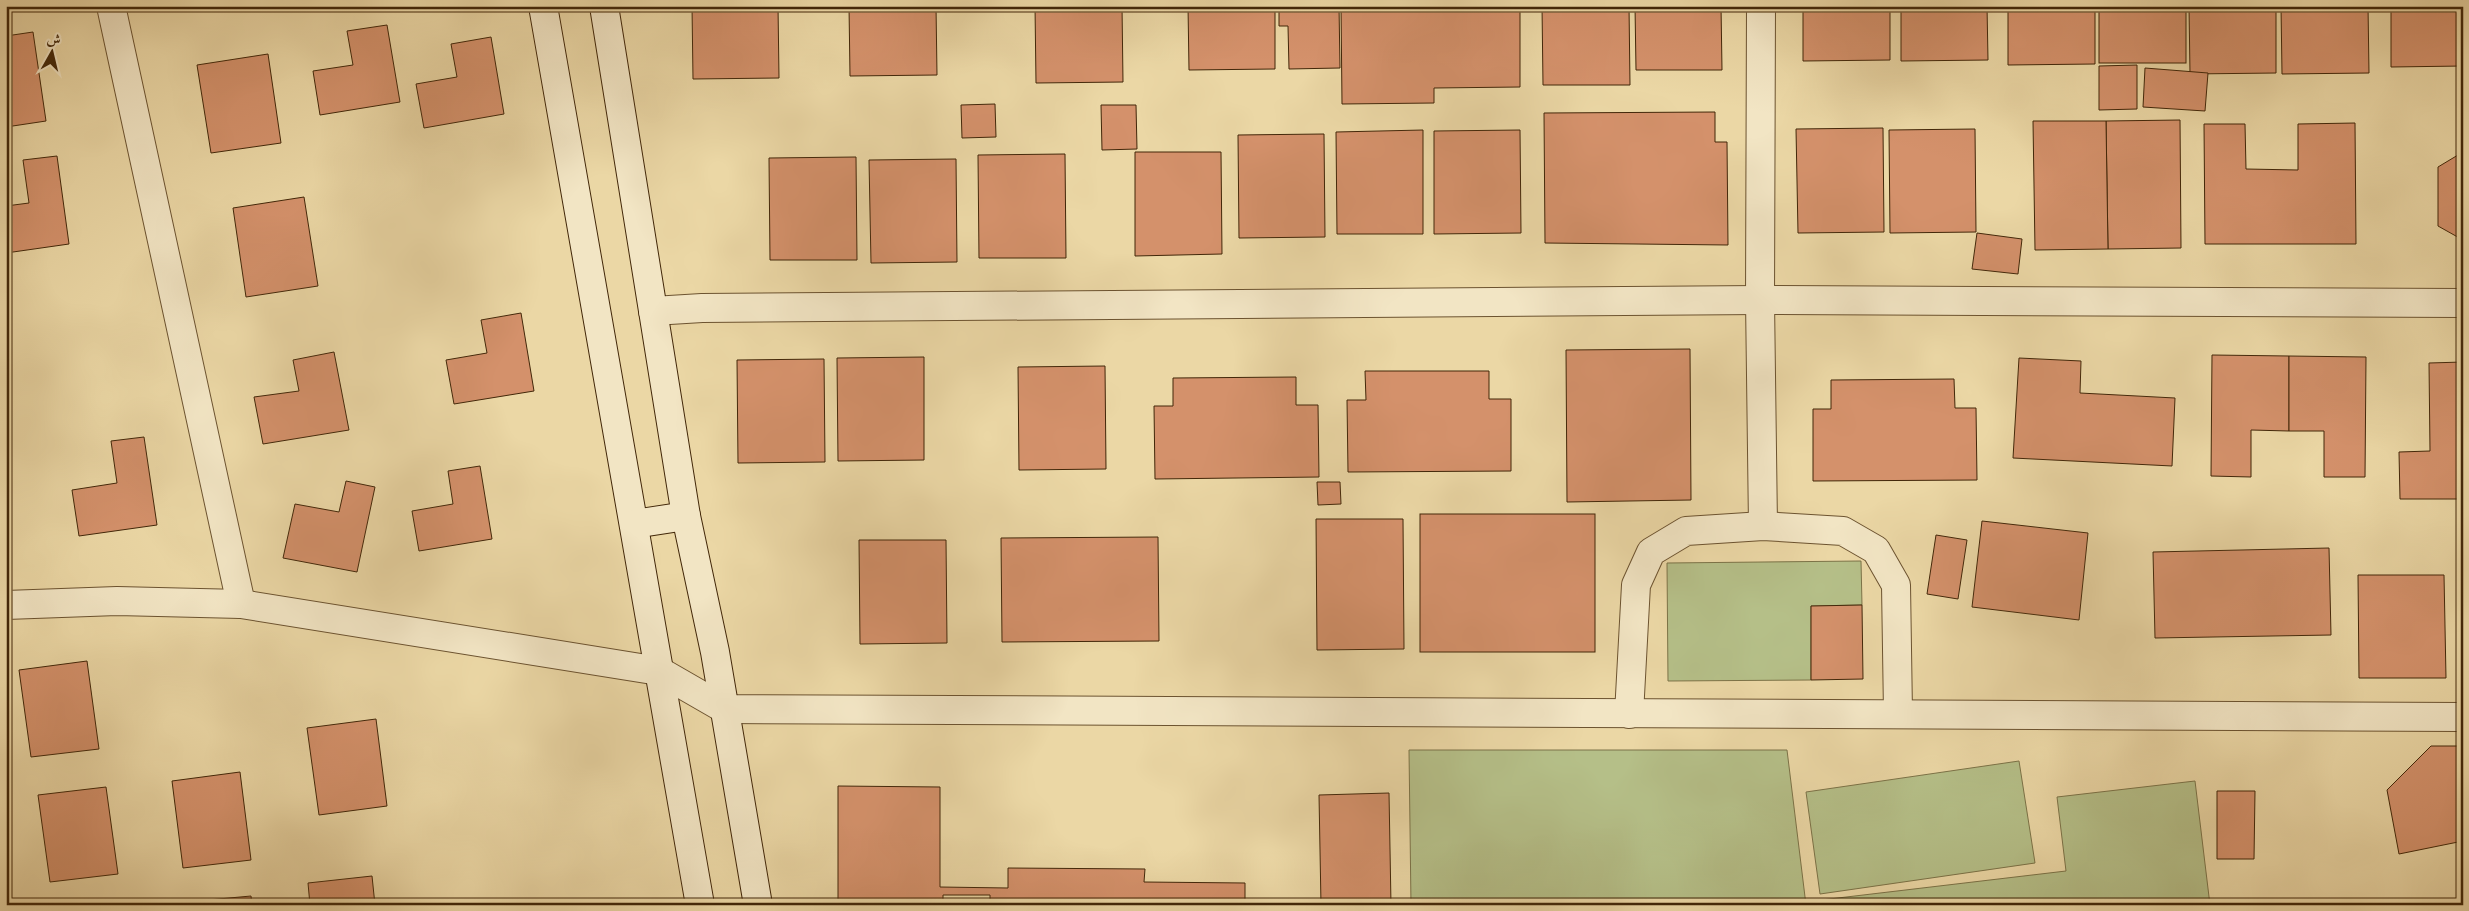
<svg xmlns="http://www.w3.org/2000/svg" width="2469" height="911" viewBox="0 0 2469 911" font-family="Cardo,Amiri,serif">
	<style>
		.green { fill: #b5bf88; stroke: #7c7348 }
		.building { fill: #d4916b; stroke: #422709 }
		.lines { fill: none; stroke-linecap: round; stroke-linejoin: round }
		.street-casing { stroke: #6c5330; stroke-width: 30 }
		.secondary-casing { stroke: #422709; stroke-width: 30 }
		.street { stroke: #f2e5c4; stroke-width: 28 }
		.secondary { stroke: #f2e5c4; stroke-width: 28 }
	</style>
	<rect width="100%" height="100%" fill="#ebd7a5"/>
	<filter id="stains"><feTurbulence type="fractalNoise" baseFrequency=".004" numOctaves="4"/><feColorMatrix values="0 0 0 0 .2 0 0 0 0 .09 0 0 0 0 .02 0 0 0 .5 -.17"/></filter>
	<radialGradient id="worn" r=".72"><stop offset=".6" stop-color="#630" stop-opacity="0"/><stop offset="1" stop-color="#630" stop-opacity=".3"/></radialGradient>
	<g class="green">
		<polygon points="1861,561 1862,605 1811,606 1811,680 1668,681 1667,563"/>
		<polygon points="1409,750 1787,750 1806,905 1411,905"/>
		<polygon points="2019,761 2035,863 1820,894 1806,792"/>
		<polygon points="2195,781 2210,905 1821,905 1821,900 2066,871 2057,797"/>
	</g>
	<g class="building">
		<polygon points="183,6 214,6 184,11"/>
		<polygon points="692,6 778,6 779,78 693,79"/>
		<polygon points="849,6 936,6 937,75 850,76"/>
		<polygon points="1035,6 1122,6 1123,82 1036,83"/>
		<polygon points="1188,6 1275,6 1275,69 1189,70"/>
		<polygon points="1279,6 1339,6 1340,68 1289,69 1288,26 1279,26"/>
		<polygon points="1341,6 1520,6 1520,87 1434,88 1434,103 1342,104"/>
		<polygon points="1542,6 1629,6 1630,85 1543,85"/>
		<polygon points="1635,6 1721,6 1722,70 1636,70"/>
		<polygon points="1803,6 1890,6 1890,60 1803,61"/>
		<polygon points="1901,6 1987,6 1988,60 1901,61"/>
		<polygon points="2008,6 2095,6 2095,64 2008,65"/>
		<rect x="2099" y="6" width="87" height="57"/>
		<polygon points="2189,6 2276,6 2276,73 2190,74"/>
		<polygon points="2281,6 2368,6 2369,73 2282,74"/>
		<polygon points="2391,6 2463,6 2463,66 2391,67"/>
		<polygon points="387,25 400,102 320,115 313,71 353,65 347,31"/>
		<polygon points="33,32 46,121 6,127 6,36"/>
		<polygon points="491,37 504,114 424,128 416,84 457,77 451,44"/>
		<polygon points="268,54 281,143 211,153 197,65"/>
		<polygon points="2137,65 2137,109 2099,110 2099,66"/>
		<polygon points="2145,68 2208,73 2205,111 2143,107"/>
		<polygon points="995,104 996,137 962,138 961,105"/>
		<polygon points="1101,105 1136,105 1137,149 1102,150"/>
		<polygon points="1715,112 1715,142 1727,142 1728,245 1545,243 1544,113"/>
		<polygon points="2180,120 2181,248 2108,249 2106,121"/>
		<polygon points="2033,121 2106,121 2108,249 2035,250"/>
		<polygon points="2355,123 2356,244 2205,244 2204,124 2245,124 2246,169 2298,170 2298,124"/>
		<polygon points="1883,128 1884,232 1798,233 1796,129"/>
		<polygon points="1975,129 1976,232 1890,233 1889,130"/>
		<polygon points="1423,130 1423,234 1337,234 1336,132"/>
		<polygon points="1520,130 1521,233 1434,234 1434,131"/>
		<polygon points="1324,134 1325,237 1239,238 1238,135"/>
		<polygon points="1135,152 1221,152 1222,254 1135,256"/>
		<polygon points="2463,152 2463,240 2438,226 2438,167"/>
		<polygon points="1065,154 1066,258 979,258 978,155"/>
		<polygon points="57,156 69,244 6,253 6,206 29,203 23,160"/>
		<polygon points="856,157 857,260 770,260 769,158"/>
		<polygon points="956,159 957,262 871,263 869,160"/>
		<polygon points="304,197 318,286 246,297 233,208"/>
		<polygon points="1977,233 2022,239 2018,274 1972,269"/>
		<polygon points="521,313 534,391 454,404 446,360 487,353 481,320"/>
		<polygon points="1690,349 1691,500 1567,502 1566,350"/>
		<polygon points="334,352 349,430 263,444 254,397 299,391 293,360"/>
		<polygon points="2212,355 2289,356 2289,431 2251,430 2251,477 2211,476"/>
		<polygon points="2289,356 2366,357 2365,477 2324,477 2324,431 2289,431"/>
		<polygon points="924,357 924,460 838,461 837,358"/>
		<polygon points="2019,358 2081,361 2080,393 2175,398 2172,466 2013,458"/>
		<polygon points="824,359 825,462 738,463 737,360"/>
		<polygon points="2463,362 2463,499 2400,499 2399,452 2430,451 2429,363"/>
		<polygon points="1105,366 1106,469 1019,470 1018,367"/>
		<polygon points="1365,371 1489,371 1489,399 1511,399 1511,471 1348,472 1347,400 1366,400"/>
		<polygon points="1296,377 1296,405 1318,405 1319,477 1155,479 1154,406 1173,406 1173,378"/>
		<polygon points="1954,379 1955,408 1976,408 1977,480 1813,481 1813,409 1831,409 1831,380"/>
		<polygon points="144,437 157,525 79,536 72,490 117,483 111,441"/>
		<polygon points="480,466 492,539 419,551 412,511 453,504 448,471"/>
		<polygon points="346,481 375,487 357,572 283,558 295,504 339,512"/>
		<polygon points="1317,482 1340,482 1341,504 1318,505"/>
		<rect x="1420" y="514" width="175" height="138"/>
		<polygon points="1316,519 1403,519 1404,649 1317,650"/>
		<polygon points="1982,521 2088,533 2079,620 1972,607"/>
		<polygon points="1936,535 1967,540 1958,599 1927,594"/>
		<polygon points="1158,537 1159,641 1002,642 1001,538"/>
		<polygon points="859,540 946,540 947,643 860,644"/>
		<polygon points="2329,548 2331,635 2155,638 2153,552"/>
		<polygon points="2358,575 2444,575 2446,678 2359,678"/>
		<polygon points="1862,605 1863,679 1811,680 1811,606"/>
		<polygon points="87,661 99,749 31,757 19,670"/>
		<polygon points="376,719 387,806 319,815 307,728"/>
		<polygon points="2431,746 2463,746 2463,841 2399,854 2387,790"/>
		<polygon points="240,772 251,860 183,868 172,781"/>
		<polygon points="838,786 940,787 940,887 1008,888 1008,868 1145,869 1144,882 1245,883 1245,905 990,905 990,895 943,895 943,905 838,904"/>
		<polygon points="106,787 118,874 50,882 38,795"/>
		<polygon points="2217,791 2255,791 2254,859 2217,859"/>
		<polygon points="1389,793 1391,905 1321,905 1319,795"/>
		<polygon points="372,876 375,905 310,905 308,883"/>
		<polygon points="251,896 252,905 187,905 186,902"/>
	</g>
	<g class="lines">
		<g class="street-casing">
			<g id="street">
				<polyline points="111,6 241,604"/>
				<polyline points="1761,6 1760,300 1763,526"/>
				<polyline points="653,311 702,308 1760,300 2463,303"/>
				<polyline points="6,605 117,601 241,604 659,671 725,709 2463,717"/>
				<polyline points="1629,714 1636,585 1651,552 1686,531 1763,526 1843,531 1876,550 1896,585 1898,713"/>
			</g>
		</g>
		<g class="secondary-casing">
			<g id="secondary">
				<polyline points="543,6 700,905"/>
				<polyline points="604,6 686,516 715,652 758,905"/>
				<polyline points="634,524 686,516"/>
			</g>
		</g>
		<use href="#street" class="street"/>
		<use href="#secondary" class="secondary"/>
	</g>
	<rect width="2469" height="911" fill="none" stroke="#ebd7a5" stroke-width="25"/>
	<rect x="8" y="8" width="2454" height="896" fill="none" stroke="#422709" stroke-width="2.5"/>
	<rect x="12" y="12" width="2444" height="886" fill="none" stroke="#422709"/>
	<g transform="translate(52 52) rotate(8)" stroke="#f2e5c4" stroke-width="4" paint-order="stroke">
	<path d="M0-4L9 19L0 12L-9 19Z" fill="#422709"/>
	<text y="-8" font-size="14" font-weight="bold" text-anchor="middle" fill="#422709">ش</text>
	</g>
	<rect width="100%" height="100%" filter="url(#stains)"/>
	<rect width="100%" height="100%" fill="url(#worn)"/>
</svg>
